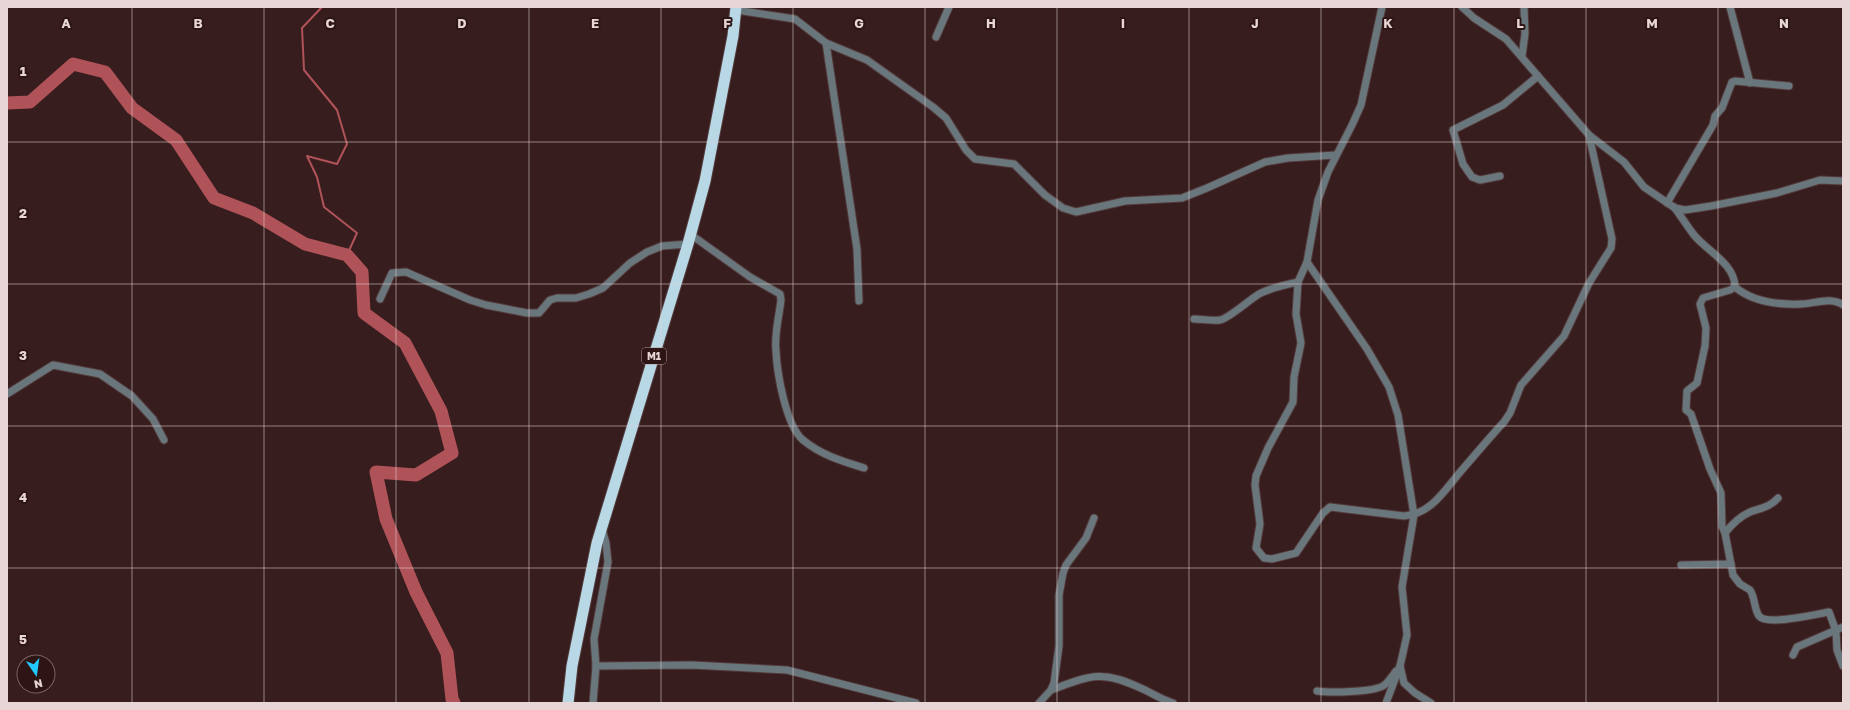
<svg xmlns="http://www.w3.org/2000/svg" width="1850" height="710" viewBox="0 0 1850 710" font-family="'Golos Text',sans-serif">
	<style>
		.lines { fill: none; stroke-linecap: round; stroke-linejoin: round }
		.stream { stroke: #b05359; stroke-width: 2 }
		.river { stroke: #b05359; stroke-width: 13 }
		.minor-casing { stroke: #533a3b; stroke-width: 9 }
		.trunk-casing { stroke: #533a3b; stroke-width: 13 }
		.minor { stroke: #69767c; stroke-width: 7 }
		.trunk { stroke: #b8d8e6; stroke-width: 11 }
		.grid { fill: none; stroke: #e8d5d6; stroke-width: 1; stroke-opacity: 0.55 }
		.labels { text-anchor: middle; stroke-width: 4; stroke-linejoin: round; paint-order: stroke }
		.shield { fill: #2d1415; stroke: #b09b9c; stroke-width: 1 }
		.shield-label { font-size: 10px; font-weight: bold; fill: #e8d5d6 }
		.grid-label { font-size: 13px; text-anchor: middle; font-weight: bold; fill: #e8d5d6; stroke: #2d1415; stroke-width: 4; stroke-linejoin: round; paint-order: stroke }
	</style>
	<rect width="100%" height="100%" fill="#371d1e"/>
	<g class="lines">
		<polyline class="stream" points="322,7 302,28 304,70 337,110 347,144 337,164 307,156 317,177 324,207 357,233 347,255"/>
		<polyline class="river" points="7,103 30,102 73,64 105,72 132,108 176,140 214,198 253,213 305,244 347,255 362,272 364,313 405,343 441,411 452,453 416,475 376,472 386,519 416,592 447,653 452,699 454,703"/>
		<g class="minor-casing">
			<g id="minor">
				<path d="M1382,7L1361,105L1352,125L1328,172L1318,200L1307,262L1298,282L1296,314L1301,343L1294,377L1293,402L1268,448L1256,476L1255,485L1260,524L1256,548L1264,558L1272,559L1296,553L1323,513L1330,507L1404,516C1431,514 1444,491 1461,471C1475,455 1489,438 1504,422L1510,413L1521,385L1564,336L1589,283L1611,248L1612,239L1589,135"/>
				<polyline points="1462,7 1474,18 1506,39 1589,135 1624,162 1644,187 1675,208 1685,210 1711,206 1777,193 1820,180 1843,181"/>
				<polyline points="1730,7 1750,83"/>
				<polyline points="736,10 795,19 826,43 867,60 933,107 946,118 966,150 975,159 1014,164 1045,195 1063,208 1076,212 1125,201 1182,198 1207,188 1265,162 1288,158 1336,155"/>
				<polyline points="936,37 949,7"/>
				<polyline points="826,43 857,249 859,301"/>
				<polyline points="1522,56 1525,34 1524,7"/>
				<polyline points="1500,176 1480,180 1472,177 1463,164 1453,130 1503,105 1538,76"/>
				<polyline points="1667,203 1713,125 1715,116 1722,108 1732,82 1735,81 1789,86"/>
				<path d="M1674,207C1681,216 1687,226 1694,235C1707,251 1735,264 1735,287L1730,290L1703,298L1700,304L1706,328L1705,346L1697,383L1687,391L1686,410L1691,414L1710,469L1721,493L1722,526L1725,533"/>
				<path d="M690,234L750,277L780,294L781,300C779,317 774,335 776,351C777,373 786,426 803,440C821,455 842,461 864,468"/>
				<polyline points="1307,262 1367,349 1389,387 1398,415 1414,515 1402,587 1407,635 1400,666 1386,703"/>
				<path d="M1735,287C1753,302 1778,305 1801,304C1814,304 1831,296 1843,305"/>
				<polyline points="380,299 392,273 406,272 470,300 486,305 527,313 539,313 550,300 557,298 576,298 589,294 603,288 630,263 647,252 662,246 688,244"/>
				<path d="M1194,319C1202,319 1212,321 1220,320C1228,319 1249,300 1259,294C1270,288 1285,285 1298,282"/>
				<polyline points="7,394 53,365 100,374 132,396 153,419 164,440"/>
				<path d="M1778,498C1770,507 1761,508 1750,512C1739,517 1732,524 1725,533L1733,575L1740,584L1750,590C1755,597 1754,609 1759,616C1767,626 1816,614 1829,612L1836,631L1837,650L1843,666"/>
				<polyline points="1681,565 1731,564"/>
				<polyline points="1793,655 1797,647 1843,627"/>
				<polyline points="596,666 692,665 787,670 916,703"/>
				<polyline points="1400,666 1404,683 1415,693 1431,703"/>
				<path d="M1051,690C1093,674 1103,670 1145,690C1155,695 1163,700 1173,703"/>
				<path d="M1317,691C1331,693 1372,692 1383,686C1388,683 1393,675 1396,671"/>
				<polyline points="593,703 596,666 594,639 608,562 606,543 602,529"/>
				<polyline points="1039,703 1051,690 1054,683 1059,646 1059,595 1063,573 1066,565 1086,538 1094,518"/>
			</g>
		</g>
		<g class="trunk-casing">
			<polyline id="trunk" points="568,703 572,666 597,543 688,244 705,181 733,36 736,7"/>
		</g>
		<use href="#minor" class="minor"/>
		<use href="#trunk" class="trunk"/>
	</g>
	<path class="grid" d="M132,7V703M264,7V703M396,7V703M529,7V703M661,7V703M793,7V703M925,7V703M1057,7V703M1189,7V703M1321,7V703M1454,7V703M1586,7V703M1718,7V703M7,142H1843M7,284H1843M7,426H1843M7,568H1843"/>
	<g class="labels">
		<rect class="shield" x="642" y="348" width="24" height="16" rx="3"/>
		<g class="shield-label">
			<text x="654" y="360">M1</text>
		</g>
	</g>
	<g class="grid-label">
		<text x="66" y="28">A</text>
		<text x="198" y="28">B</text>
		<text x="330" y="28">C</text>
		<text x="462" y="28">D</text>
		<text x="595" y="28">E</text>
		<text x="727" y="28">F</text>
		<text x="859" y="28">G</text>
		<text x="991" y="28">H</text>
		<text x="1123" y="28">I</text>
		<text x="1255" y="28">J</text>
		<text x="1388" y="28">K</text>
		<text x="1520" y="28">L</text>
		<text x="1652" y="28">M</text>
		<text x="1784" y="28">N</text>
		<text x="23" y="76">1</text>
		<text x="23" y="218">2</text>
		<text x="23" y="360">3</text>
		<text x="23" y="502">4</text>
		<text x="23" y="644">5</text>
	</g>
	<rect width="1850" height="710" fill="none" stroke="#e8d5d6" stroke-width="16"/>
	<g transform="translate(36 674) rotate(167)"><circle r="19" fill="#2d1415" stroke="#786162"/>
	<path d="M0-3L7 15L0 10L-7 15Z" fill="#21c9fd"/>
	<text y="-6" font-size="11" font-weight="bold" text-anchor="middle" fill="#e8d5d6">N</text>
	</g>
</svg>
